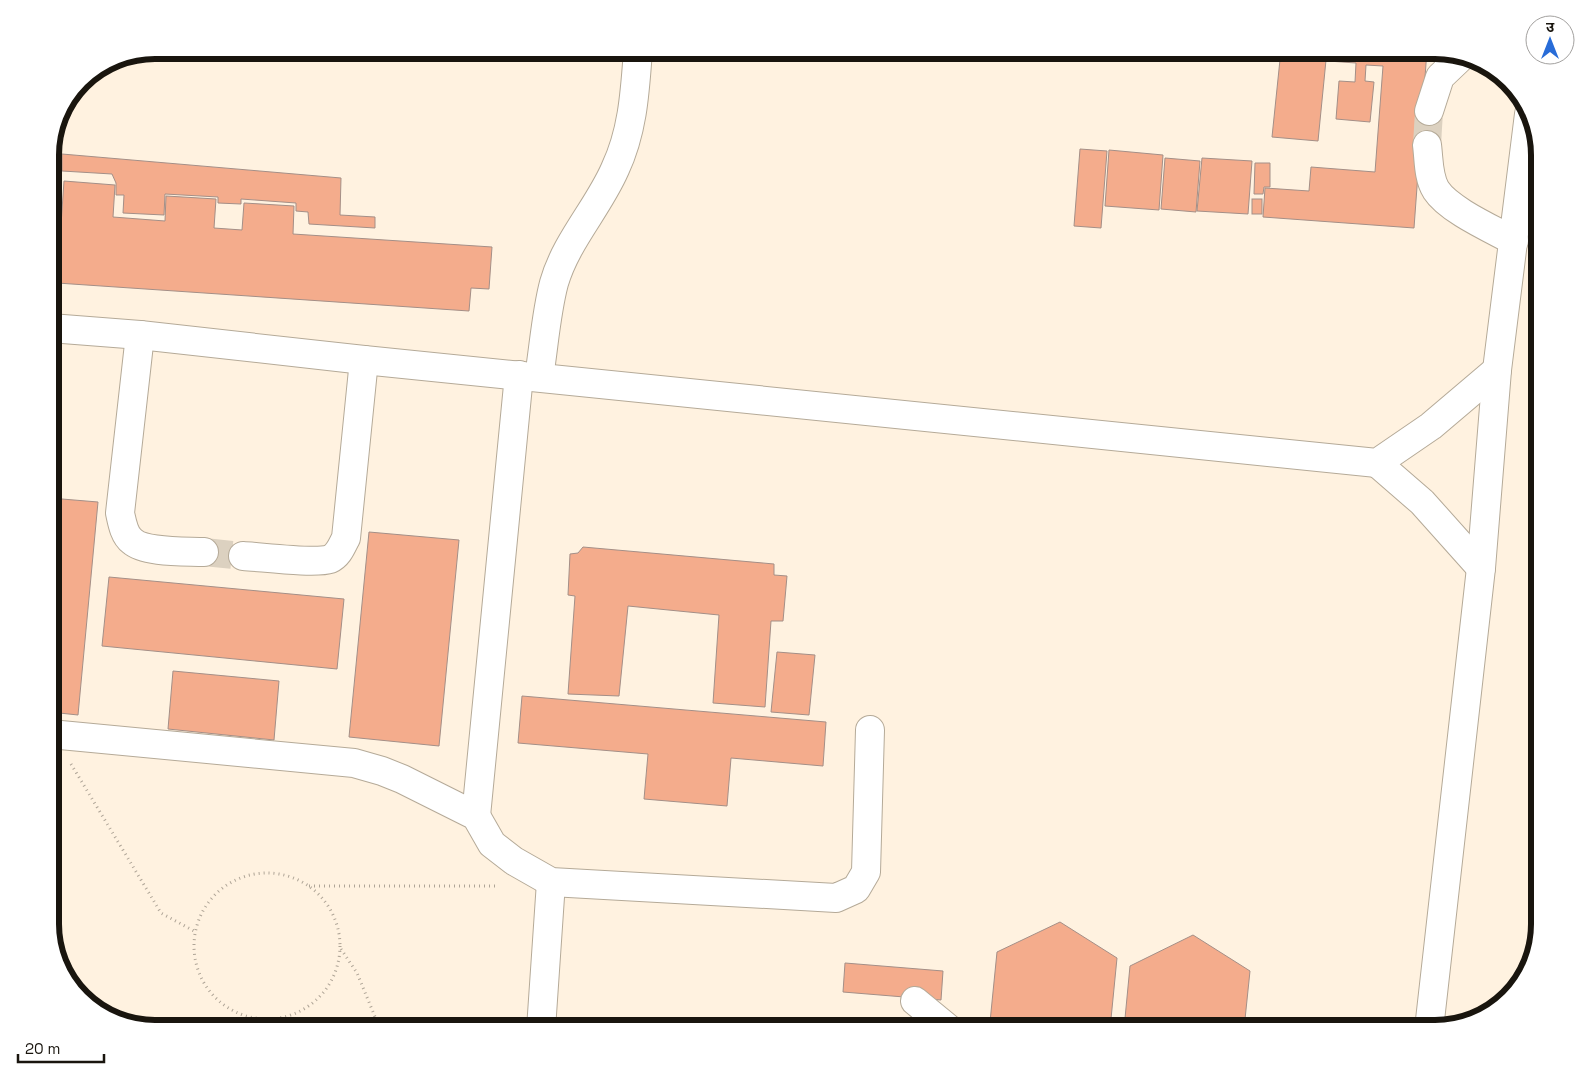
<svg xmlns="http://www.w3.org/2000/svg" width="1590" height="1079" viewBox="0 0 1590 1079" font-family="'Space Grotesk','Noto Sans Devanagari',sans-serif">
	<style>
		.building { fill: #f4ac8c; stroke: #a48f87 }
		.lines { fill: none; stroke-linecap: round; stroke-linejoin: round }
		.minor-tunnel { stroke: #dcd1c0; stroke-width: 28; stroke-dasharray: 28 14; stroke-linecap: butt }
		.minor-casing { stroke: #b5aa98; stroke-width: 30 }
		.path { stroke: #afa597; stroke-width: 3; stroke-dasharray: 1 4; stroke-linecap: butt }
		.minor { stroke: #fff; stroke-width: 28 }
		.rim { fill: none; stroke: #19150e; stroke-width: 6 }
	</style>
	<rect width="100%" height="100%" fill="#fff2e0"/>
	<g class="building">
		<polygon points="1281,50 1327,50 1318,141 1272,137"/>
		<polygon points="1329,50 1427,50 1414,228 1263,217 1265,188 1309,191 1311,167 1375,172 1383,66 1366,65 1365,81 1374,82 1370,122 1336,119 1339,81 1355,82 1356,63 1328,61"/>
		<polygon points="1080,149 1107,151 1101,228 1074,226"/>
		<polygon points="1109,150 1163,155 1159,210 1105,206"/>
		<polygon points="62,154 341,178 340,215 375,217 375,228 309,224 308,212 296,211 296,203 241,199 241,204 218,203 218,197 165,194 164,215 123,213 124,195 116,195 116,183 112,174 62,171"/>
		<polygon points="1165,158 1200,161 1196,212 1161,209"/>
		<polygon points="1202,158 1252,161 1248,214 1197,211"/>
		<polygon points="1255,163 1270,163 1270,187 1264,187 1263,194 1254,194"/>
		<polygon points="64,181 115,185 113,217 165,221 166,196 216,199 214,228 242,230 244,203 294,206 293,234 492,247 489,289 471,288 469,311 57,283"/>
		<rect x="1252" y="199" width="10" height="15"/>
		<polygon points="50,498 98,502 78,715 50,712"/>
		<polygon points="369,532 459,540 439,746 349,737"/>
		<polygon points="583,547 774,564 774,575 787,576 783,621 771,621 765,707 713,703 719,615 628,606 619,696 568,694 575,596 568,595 570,554 578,553"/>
		<polygon points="109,577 344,599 337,669 102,646"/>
		<polygon points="777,652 815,655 809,715 771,712"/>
		<polygon points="173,671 279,681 274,740 168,729"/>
		<polygon points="522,696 826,722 823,766 731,758 727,806 644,799 648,754 518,743"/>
		<polygon points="1060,922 1117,958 1110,1029 1001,1029 990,1022 997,952"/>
		<polygon points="1193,935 1250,971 1244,1029 1124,1029 1130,966"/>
		<polygon points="845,963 943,971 941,1000 843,992"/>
	</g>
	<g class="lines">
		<g class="minor-tunnel">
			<polyline points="1427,145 1429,111"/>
			<polyline points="204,552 243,556"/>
		</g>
		<g class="minor-casing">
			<g id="minor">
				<polyline points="1429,111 1440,77 1460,58"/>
				<path d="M1427,145C1429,160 1428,177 1436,190C1449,210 1492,229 1514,241"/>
				<polyline points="50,328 140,335 364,360 1377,463 1431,426 1497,370"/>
				<path d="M140,335L120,513C122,522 124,535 132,541C145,553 186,551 204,552"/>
				<path d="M539,377C544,346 546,313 554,283C566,241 598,208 615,169C633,131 635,91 638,50"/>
				<polyline points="1377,463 1422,502 1481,568"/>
				<path d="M243,556C262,557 315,564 330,559C339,555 342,545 346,538L364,360"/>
				<polyline points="50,734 354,763 382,771 402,779 476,816 492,844 514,861 551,882 836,898 856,889 866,872 870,730"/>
				<polyline points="476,816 519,375"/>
				<polyline points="915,1001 949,1029"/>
				<polyline points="541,1029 551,882"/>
				<polyline points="1429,1029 1481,568 1497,370 1529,114"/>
			</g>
		</g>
		<g class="path">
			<polyline points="71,764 161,913 194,931"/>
			<circle cx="267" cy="946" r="73"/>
			<polyline points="309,886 498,886"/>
			<polyline points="341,949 357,973 380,1029"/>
			<polyline points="269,1029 274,1019"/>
		</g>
		<use href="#minor" class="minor"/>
	</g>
	<path d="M0 0H1590V1079H0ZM155 59H1435A96 96 0 0 1 1531 155V924A96 96 0 0 1 1435 1020H155A96 96 0 0 1 59 924V155A96 96 0 0 1 155 59Z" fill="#fff" fill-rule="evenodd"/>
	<path class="rim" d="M155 59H1435A96 96 0 0 1 1531 155V924A96 96 0 0 1 1435 1020H155A96 96 0 0 1 59 924V155A96 96 0 0 1 155 59Z"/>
	<g transform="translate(1550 40)"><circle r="24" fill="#ffffff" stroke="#a3a19f"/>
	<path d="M0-4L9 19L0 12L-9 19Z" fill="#286cd8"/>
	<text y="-8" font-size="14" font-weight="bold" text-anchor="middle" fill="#19150e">उ</text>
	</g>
	<path d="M18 1054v8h86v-8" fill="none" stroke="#19150e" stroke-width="2.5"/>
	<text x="25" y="1054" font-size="15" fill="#19150e" stroke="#ffffff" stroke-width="4" paint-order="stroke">20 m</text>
</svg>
